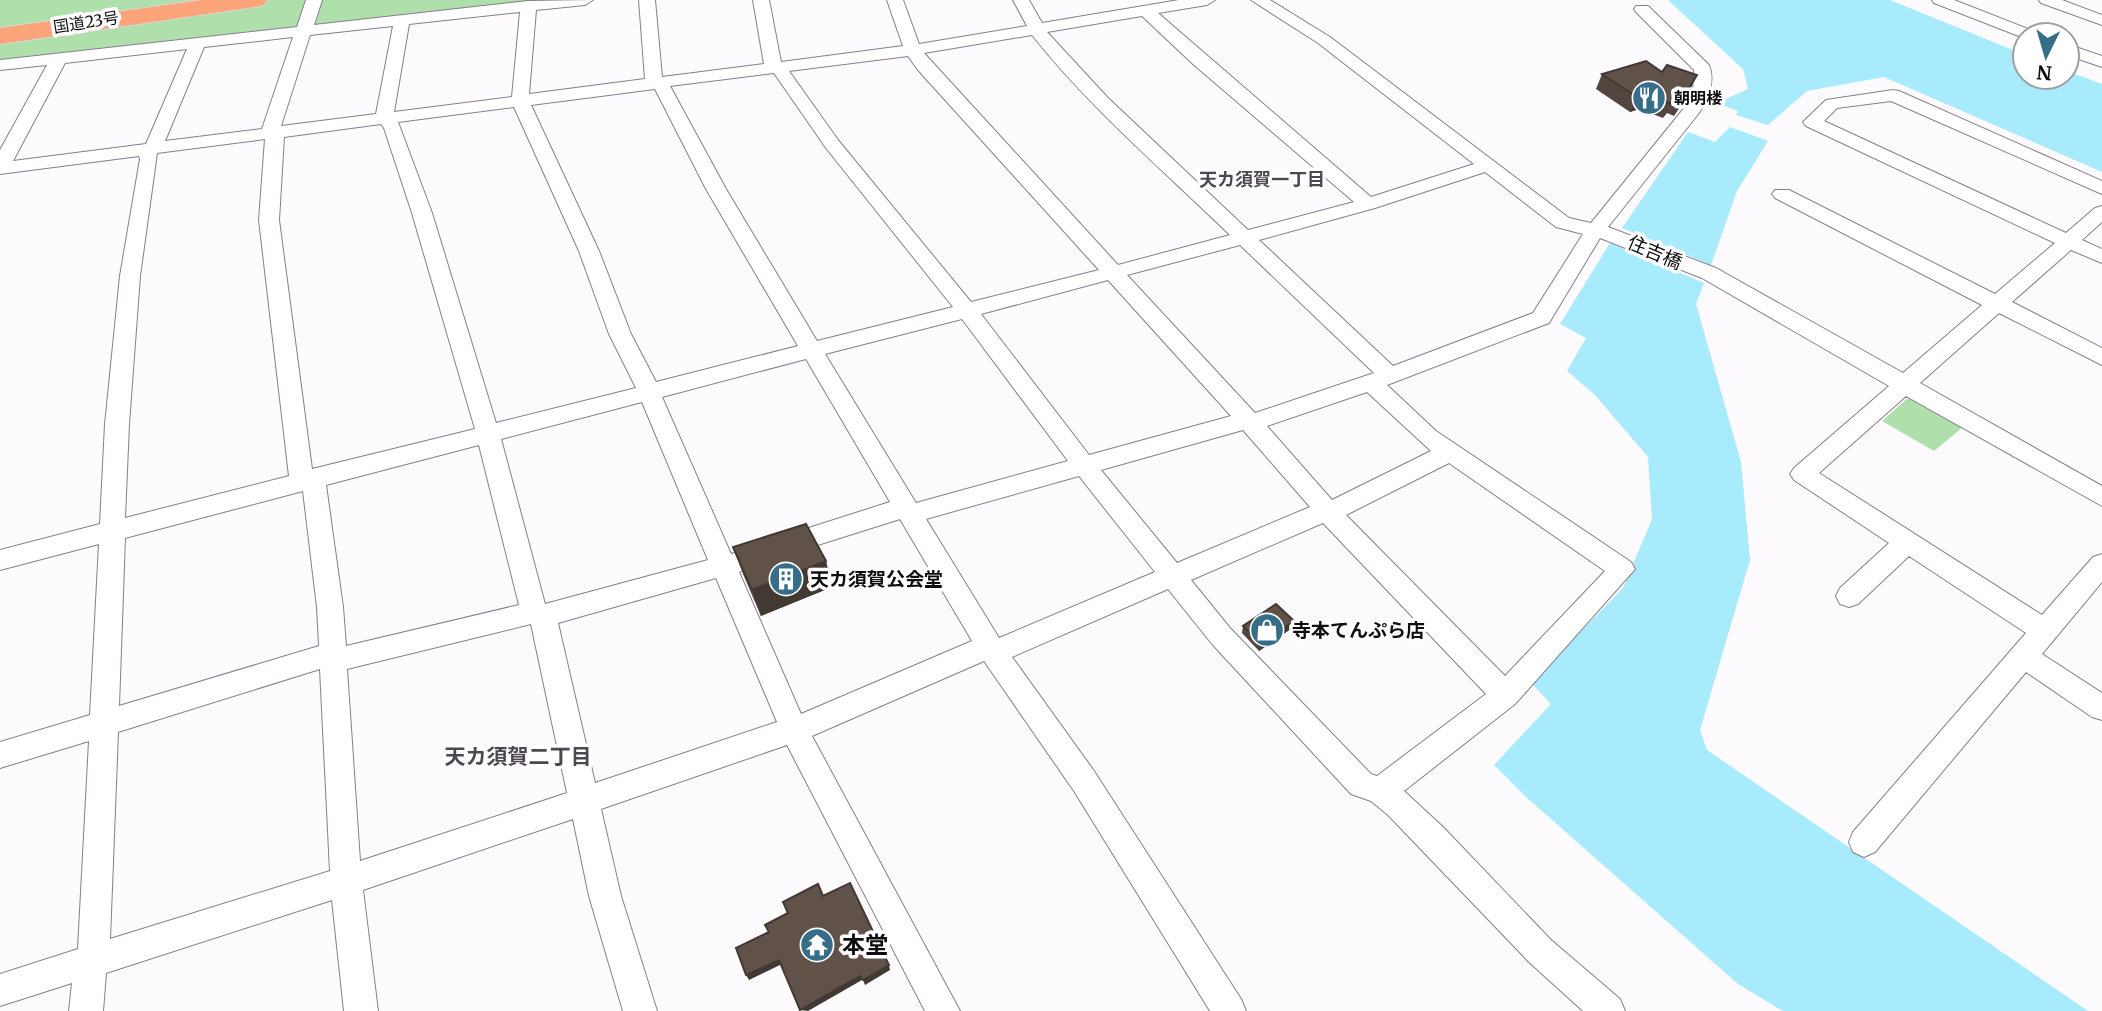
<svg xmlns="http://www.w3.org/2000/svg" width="2102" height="1011" viewBox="0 0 2102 1011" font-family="Merriweather,'Noto Sans JP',serif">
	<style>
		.green { fill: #afdfaa }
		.water { fill: #a7ebfd }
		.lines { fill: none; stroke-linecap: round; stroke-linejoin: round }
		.street-casing { stroke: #877e8c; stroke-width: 2 }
		.highway-casing { stroke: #d9d8d9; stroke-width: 2 }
		.street { fill: #fff; fill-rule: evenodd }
		.highway { fill: #fba379; fill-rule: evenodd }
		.wall { fill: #53463f }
		.shaded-wall { fill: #433933 }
		.building { fill: #605149; stroke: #433933; stroke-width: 2 }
		.labels { text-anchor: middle; stroke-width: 7; stroke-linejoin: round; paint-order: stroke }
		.far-street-label { font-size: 16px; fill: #100c11; stroke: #fff }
		.far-poi-label { font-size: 16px; font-weight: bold; fill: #100c11; stroke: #fff; text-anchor: start }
		.far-neighbourhood-label { font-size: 18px; font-weight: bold; fill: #4e4653; stroke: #fff }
		.street-label { font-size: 19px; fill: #100c11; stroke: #fff }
		.poi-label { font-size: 19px; font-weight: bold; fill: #100c11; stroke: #fff; text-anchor: start }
		.neighbourhood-label { font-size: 21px; font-weight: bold; fill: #4e4653; stroke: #fff }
		.near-poi-label { font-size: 23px; font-weight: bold; fill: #100c11; stroke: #fff; text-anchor: start }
	</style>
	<rect width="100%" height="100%" fill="#fdfbfe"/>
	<g class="green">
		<polygon points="0,0 546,0 0,60"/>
		<polygon points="1908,398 1963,427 1934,451 1882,421"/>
	</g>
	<g class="water">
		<polygon points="1668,0 1890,0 2025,55 2025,77 2067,77 2067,71 2102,84 2102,172 1884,77 1807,91 1768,125 1736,115 1738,111 1717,103 1748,89 1743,69"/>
		<polygon points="1730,127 1768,141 1737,191 1711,265 1622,228 1688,132 1715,142"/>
		<polygon points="1610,243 1704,283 1696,304 1741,462 1750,560 1700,730 1707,750 2088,1011 1783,1011 1738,984 1525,796 1494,765 1551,704 1531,683 1623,588 1652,519 1648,457 1595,395 1567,371 1586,338 1560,324"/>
	</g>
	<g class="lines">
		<g class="street-casing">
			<g id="street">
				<path d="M306,0H322L314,25L528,1L593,0L585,5L536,10L529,94L645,79L639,0H655L662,77L764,64L753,0H769L781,62L903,46L887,0H903L919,44L1027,26L1013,0H1029L1042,23L1179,0H1215L1207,5L1158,13L1371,197L1474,164L1318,43L1251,0H1270L1330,37L1569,218L1591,223L1685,107L1693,92L1694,70L1636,12L1634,9L1636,6H1648L1709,65C1716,82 1708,99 1699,113L1608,227L1716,268L1903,373L1982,305L1775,198L1772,194L1775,190H1789L1995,294L2055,243L1806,126L1803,122L1826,100L1893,90L1899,91L2102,181V194L1891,101L1837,108L1824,121L2066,233L2095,208L2102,206V222L2082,240L2102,249V263L2071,250L2012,302L2102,348V365L1999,313L1920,383L2102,486V506L1906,396L1819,473L2042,615L2093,557L2102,554V582L2042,654L2102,693V720L2092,717L2026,672L1875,852L1864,857L1853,852L1849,842L1853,832L2026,633L1909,556L1858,604L1849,607L1840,604L1836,596L1840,588L1889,543L1794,480L1790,474L1794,468L1889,386L1702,278L1600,238L1549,323L1387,385L1436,431L1631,562L1635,569L1515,704L1404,791L1443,827L1551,940L1620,999L1625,1011H1583L1529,962L1388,815L1371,801L1351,794L1212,644L1168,589L1012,657L1094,771L1241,999L1246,1011H1210L1074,791L984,661L812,736L960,1011H925L787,745L601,809L621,896L657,1011H623L589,896L573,819L363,890L378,1011H344L332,900L106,973L103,1011H69L72,983L0,1006V974L78,949L89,741L0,768V742L90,715L99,544L0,570V550L100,524L105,424L120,276L140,159L139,156L0,174V150L47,65L0,70V60L297,27ZM520,12L512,97L394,112L409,24ZM1142,16L1193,64L1354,202L1248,230L1108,98L1047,32ZM393,26L376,114L281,126L310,35ZM1032,35C1090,108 1163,170 1230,235L1118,265L924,53ZM293,37L262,129L165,141L204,47ZM187,49L146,144L13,161L65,63ZM908,56L918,70L1099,270L971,302L838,140L789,71ZM774,73L826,148L953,307L817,341L726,189L670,86ZM655,89L706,189L798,346L656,382L631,334L599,251L531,105ZM514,107L579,251L609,334L636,388L496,423L432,213L398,122ZM381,124L384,128L412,213L475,429L312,469L279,220L284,137ZM265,139L259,220L289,476L125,518L129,424L140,276L157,153ZM1485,172L1556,227L1583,234L1533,313L1393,366L1259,240L1375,208ZM1240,245L1374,373L1255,413L1127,275ZM1108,280L1231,416L1089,455L981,314ZM962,319L1068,461L916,503L825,354ZM806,359L890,502L774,539L770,546L774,553L783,556L900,519L972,641L801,714L739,572L747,569L751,562L747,555L738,552L731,554L662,397ZM1367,392L1431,451L1332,500L1267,426ZM642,402L708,560L545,604L501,439ZM1243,430L1310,507L1177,563L1101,470ZM479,445L519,605L346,646L343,607L326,485ZM1449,463L1605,571L1505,676L1346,515ZM1079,476L1155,572L999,638L926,519ZM303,491L317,607L319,646L119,706L125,538ZM1323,523L1486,694L1377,776L1371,774L1230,628L1191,580ZM716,578L777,722L595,783L558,623ZM531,624L567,793L360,861L347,669ZM320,669L330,871L110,939L118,732Z"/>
				<polygon points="1932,0 1954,0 2036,32 2038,35 2025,35 2024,38 1934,3"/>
				<polygon points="2039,0 2062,0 2102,15 2102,25 2041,3"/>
				<polygon points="2067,44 2102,56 2102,67 2067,55"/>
			</g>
		</g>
		<g class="highway-casing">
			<polygon id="highway" points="202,0 267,0 264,5 255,7 0,44 0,28"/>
		</g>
		<use href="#street" class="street"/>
		<use href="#highway" class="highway"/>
	</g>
	<g class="wall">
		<polygon points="1602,74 1690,90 1674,116 1667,113 1663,118 1639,109 1630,112 1596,89"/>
		<polygon points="733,547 826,561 832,587 761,616 743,574"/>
		<polygon points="1294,621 1292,628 1259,651 1242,633 1243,626"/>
	</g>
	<g class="shaded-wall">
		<polygon points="1697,75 1690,90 1674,116 1681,101"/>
		<polygon points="1645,95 1639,109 1630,112 1637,97"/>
		<polygon points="826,561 832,587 761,616 752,590"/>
		<polygon points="1294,621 1292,628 1259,651 1261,644"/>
		<polygon points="779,960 782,964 749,980 746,975"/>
		<polygon points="889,965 890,970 865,985 863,980"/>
		<polygon points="860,976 862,980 808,1011 800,1010"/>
	</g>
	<g class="building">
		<polygon points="1646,61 1662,72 1667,65 1697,75 1681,101 1674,99 1670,103 1645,95 1637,97 1602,74"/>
		<polygon points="806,524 826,561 752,590 733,547"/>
		<polygon points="1276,604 1294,621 1261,644 1243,626"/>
		<polygon points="850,883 889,965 863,980 860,976 800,1010 779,960 746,975 736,948 769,932 765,925 788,913 783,902 818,884 823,896"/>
	</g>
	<defs>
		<g id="restaurant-disc" transform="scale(1.75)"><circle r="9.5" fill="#366d88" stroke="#fff"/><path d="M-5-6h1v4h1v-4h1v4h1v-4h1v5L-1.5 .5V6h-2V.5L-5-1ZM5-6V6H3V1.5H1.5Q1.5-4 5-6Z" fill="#fff"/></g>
		<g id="building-disc" transform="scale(1.75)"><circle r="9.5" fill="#366d88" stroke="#fff"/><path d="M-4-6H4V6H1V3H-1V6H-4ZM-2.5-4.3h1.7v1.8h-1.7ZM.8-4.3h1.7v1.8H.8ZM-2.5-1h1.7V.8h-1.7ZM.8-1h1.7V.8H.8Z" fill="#fff"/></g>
		<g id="shop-disc" transform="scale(1.75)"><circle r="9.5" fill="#366d88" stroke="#fff"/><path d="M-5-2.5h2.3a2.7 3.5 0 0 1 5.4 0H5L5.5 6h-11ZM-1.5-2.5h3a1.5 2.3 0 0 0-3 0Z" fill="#fff"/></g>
		<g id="temple-disc" transform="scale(1.75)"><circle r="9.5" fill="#366d88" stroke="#fff"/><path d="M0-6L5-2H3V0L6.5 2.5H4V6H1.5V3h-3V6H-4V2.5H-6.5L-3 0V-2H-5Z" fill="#fff"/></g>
	</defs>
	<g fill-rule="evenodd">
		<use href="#restaurant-disc" x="1649" y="98"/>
		<use href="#building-disc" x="786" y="579"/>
		<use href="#shop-disc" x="1267" y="630"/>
		<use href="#temple-disc" x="817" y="945"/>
	</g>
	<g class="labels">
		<g class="far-street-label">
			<text transform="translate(86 22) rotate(-9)" y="6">国道23号</text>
		</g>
		<g class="far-poi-label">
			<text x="1674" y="104">朝明楼</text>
		</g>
		<g class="far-neighbourhood-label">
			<text x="1262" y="186">天カ須賀一丁目</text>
		</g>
		<g class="street-label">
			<text transform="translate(1655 252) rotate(23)" y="7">住吉橋</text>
		</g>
		<g class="poi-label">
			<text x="810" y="586">天カ須賀公会堂</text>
			<text x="1292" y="637">寺本てんぷら店</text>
		</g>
		<g class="neighbourhood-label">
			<text x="518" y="764">天カ須賀二丁目</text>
		</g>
		<g class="near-poi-label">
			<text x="842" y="953">本堂</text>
		</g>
	</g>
	<g transform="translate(2046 56) rotate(185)"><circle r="33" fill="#ffffff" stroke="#9f9ea0" stroke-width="2"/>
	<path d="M0-5L12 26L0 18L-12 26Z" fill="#366d88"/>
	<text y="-10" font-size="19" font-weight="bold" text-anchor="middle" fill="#100c11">N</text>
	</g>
</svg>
